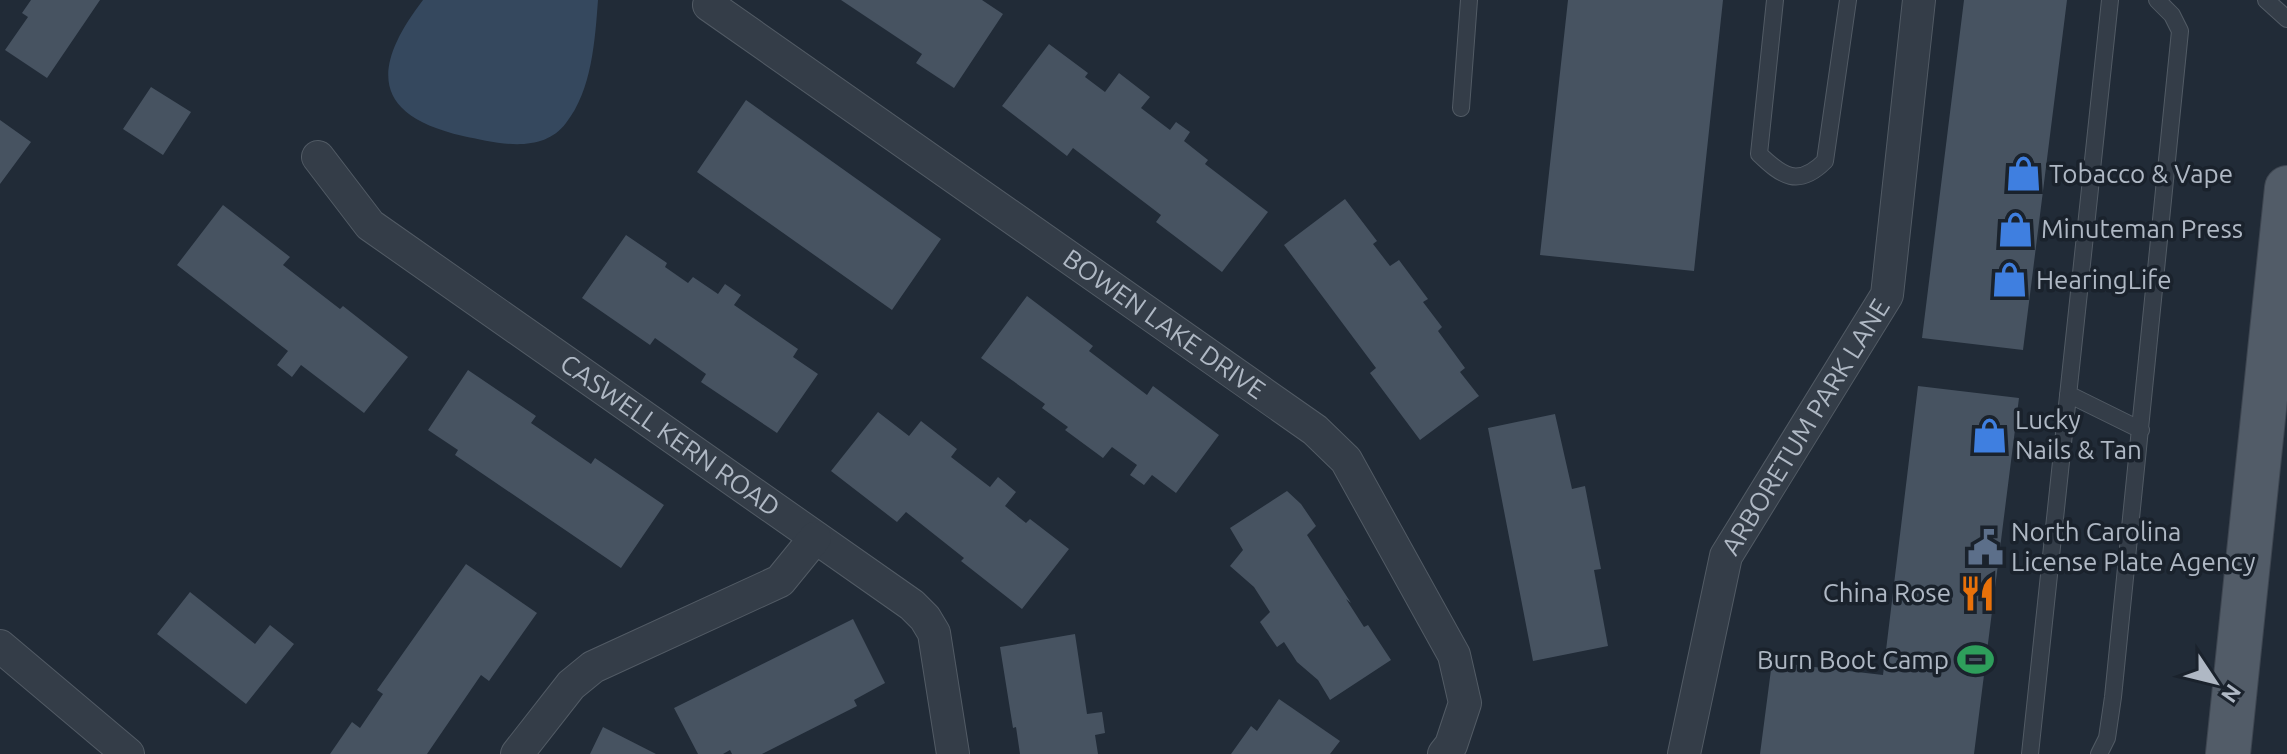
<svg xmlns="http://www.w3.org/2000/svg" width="2287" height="754" viewBox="0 0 2287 754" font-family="Ubuntu,sans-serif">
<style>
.water{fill:#35485e}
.building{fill:#475361}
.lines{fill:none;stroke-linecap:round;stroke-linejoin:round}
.lane-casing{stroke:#525b65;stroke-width:18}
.street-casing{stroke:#525b65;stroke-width:34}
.primary-casing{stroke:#3e4651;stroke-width:46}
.lane{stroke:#343d48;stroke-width:16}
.street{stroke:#343d48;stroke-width:32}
.primary{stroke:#525c68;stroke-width:44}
.labels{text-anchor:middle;stroke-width:7;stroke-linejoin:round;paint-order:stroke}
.poi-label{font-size:26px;fill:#afb8c4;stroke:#1a222c;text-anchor:start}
.street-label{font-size:26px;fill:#afb8c4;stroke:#1a222c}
</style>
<rect width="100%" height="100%" fill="#212b37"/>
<path class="water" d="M423,0H598C595,40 592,90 566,123C542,155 496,143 463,136C372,115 371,68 423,0Z"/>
<path class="building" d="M31,0H100L47,78L5,50L28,17L22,13Z
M841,0H982L1003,14L954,88L916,63L922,54Z
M1568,0H1723L1694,271L1540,255Z
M1964,0H2067L2023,350L1922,338Z
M1049,44L1088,73L1085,77L1105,92L1119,73L1150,97L1141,108L1170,130L1176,122L1190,132L1184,141L1208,160L1205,164L1268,212L1222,272L1156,222L1161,215L1073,148L1067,156L1002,106Z
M151,87L191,112L163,155L123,129Z
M746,100L941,239L892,310L697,172Z
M0,120L31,142L0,184Z
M1345,199L1377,241L1373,244L1390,266L1399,260L1428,299L1423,302L1442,327L1438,331L1465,368L1460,372L1479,396L1420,440L1370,373L1376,368L1284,245Z
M223,205L290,257L283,265L340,309L343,306L408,357L364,413L301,365L292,377L277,365L288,351L177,265Z
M626,235L667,263L665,267L688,283L693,277L718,294L725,284L741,295L734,305L798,349L793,357L818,374L777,433L701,382L706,374L655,338L650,345L582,298Z
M1027,296L1093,346L1089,351L1147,395L1153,386L1219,435L1176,493L1152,475L1144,485L1130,475L1137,465L1112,447L1103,458L1065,430L1068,427L1042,408L1045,404L981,358Z
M468,370L536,416L531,423L591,464L595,458L664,505L621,568L455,455L458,450L428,430Z
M1918,386L2019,398L1974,754H1760L1772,662L1883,675Z
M878,412L909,436L921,421L957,449L951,457L990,487L998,477L1016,492L1005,506L1026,523L1030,519L1069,549L1022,609L961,561L964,558L906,512L897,522L831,471Z
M1555,414L1572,489L1585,486L1601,569L1594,570L1608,646L1533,661L1488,428Z
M1287,491L1301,504L1316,526L1307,535L1351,603L1346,599L1364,627L1368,625L1391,660L1330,700L1318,680L1297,662L1284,642L1277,647L1260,622L1270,612L1254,587L1230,566L1243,550L1230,528Z
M466,564L537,613L489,681L481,675L427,754H330L352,722L360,728L383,694L377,690Z
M190,592L255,644L270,625L294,644L246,704L157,634Z
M853,619L885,683L854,700L857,706L762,754H732L730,750L723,754H698L674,708Z
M1075,634L1087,714L1102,712L1105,733L1095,735L1098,754H1020L1016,727L1013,728L1000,647Z
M1279,699L1340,741L1330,754H1231L1251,726L1257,731Z
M603,727L656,754H590Z"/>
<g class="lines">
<defs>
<path id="lane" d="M1775,0L1759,154C1782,176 1798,188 1825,161L1848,0
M2266,0L2287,19
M1461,108L1469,0
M2068,394L2141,430
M2030,754L2110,0
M2099,754L2107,738L2113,697L2180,31L2172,15L2157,0"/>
<g id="street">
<path id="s1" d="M709,5L1315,430L1346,460L1454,655L1465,703L1451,745L1444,754"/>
<path id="s2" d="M318,157L370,225L912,605L925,618L934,633L953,754"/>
<path d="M0,646L128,754"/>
<path d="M517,754L571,685L593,667L780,581L815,538"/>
<path id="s3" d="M1684,754L1726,556L1887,295L1919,0"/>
</g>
<path id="primary" d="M2228,754L2287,188"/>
</defs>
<use href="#lane" class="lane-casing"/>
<use href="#street" class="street-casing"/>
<use href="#primary" class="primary-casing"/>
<use href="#lane" class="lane"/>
<use href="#street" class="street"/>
<use href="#primary" class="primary"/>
</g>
<defs>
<symbol id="shop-bare" viewBox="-9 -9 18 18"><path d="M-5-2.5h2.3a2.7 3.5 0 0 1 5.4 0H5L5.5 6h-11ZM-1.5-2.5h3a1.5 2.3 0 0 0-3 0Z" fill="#3f7fe0" stroke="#1a222c" stroke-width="2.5" paint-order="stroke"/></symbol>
<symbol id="civic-bare" viewBox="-9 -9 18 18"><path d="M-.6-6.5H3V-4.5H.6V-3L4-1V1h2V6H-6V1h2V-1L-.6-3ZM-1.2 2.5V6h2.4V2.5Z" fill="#5c6f8a" stroke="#1a222c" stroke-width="2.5" paint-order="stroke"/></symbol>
<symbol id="restaurant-bare" viewBox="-9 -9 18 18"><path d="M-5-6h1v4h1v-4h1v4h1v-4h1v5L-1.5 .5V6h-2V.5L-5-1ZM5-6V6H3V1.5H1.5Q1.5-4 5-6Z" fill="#e8710a" stroke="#1a222c" stroke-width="2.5" paint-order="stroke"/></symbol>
<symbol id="stadium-bare" viewBox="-9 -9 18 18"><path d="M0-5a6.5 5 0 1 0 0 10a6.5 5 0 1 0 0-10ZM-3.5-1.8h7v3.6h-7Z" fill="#2e9e5b" stroke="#1a222c" stroke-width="2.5" paint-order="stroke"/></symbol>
</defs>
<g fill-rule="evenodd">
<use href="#shop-bare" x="1998" y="148" width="51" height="51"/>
<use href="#shop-bare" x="1990" y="204" width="51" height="51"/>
<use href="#shop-bare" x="1984" y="254" width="51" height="51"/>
<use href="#shop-bare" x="1964" y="410" width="51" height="51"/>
<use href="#civic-bare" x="1960" y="522" width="51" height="51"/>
<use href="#restaurant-bare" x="1952" y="568" width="51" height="51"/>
<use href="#stadium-bare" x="1950" y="634" width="51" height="51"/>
</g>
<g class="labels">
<g class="poi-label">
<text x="2049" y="183">Tobacco &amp; Vape</text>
<text x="2041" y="238">Minuteman Press</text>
<text x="2036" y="289">HearingLife</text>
<text x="2015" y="429">Lucky<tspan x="2015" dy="30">Nails &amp; Tan</tspan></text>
<text x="2011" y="541">North Carolina<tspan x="2011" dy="30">License Plate Agency</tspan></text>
<text x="1951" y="602" text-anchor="end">China Rose</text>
<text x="1949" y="669" text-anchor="end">Burn Boot Camp</text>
</g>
<g class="street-label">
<text dy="9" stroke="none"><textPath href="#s1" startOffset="556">BOWEN LAKE DRIVE</textPath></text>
<text dy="9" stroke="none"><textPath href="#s3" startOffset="354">ARBORETUM PARK LANE</textPath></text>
<text dy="9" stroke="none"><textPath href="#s2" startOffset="452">CASWELL KERN ROAD</textPath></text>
</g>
</g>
<g transform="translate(2215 682) rotate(125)" stroke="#1a222c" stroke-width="6" paint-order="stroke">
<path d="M0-6L14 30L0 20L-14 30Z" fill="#afb8c4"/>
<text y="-12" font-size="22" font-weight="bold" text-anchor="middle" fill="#afb8c4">N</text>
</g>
</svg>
